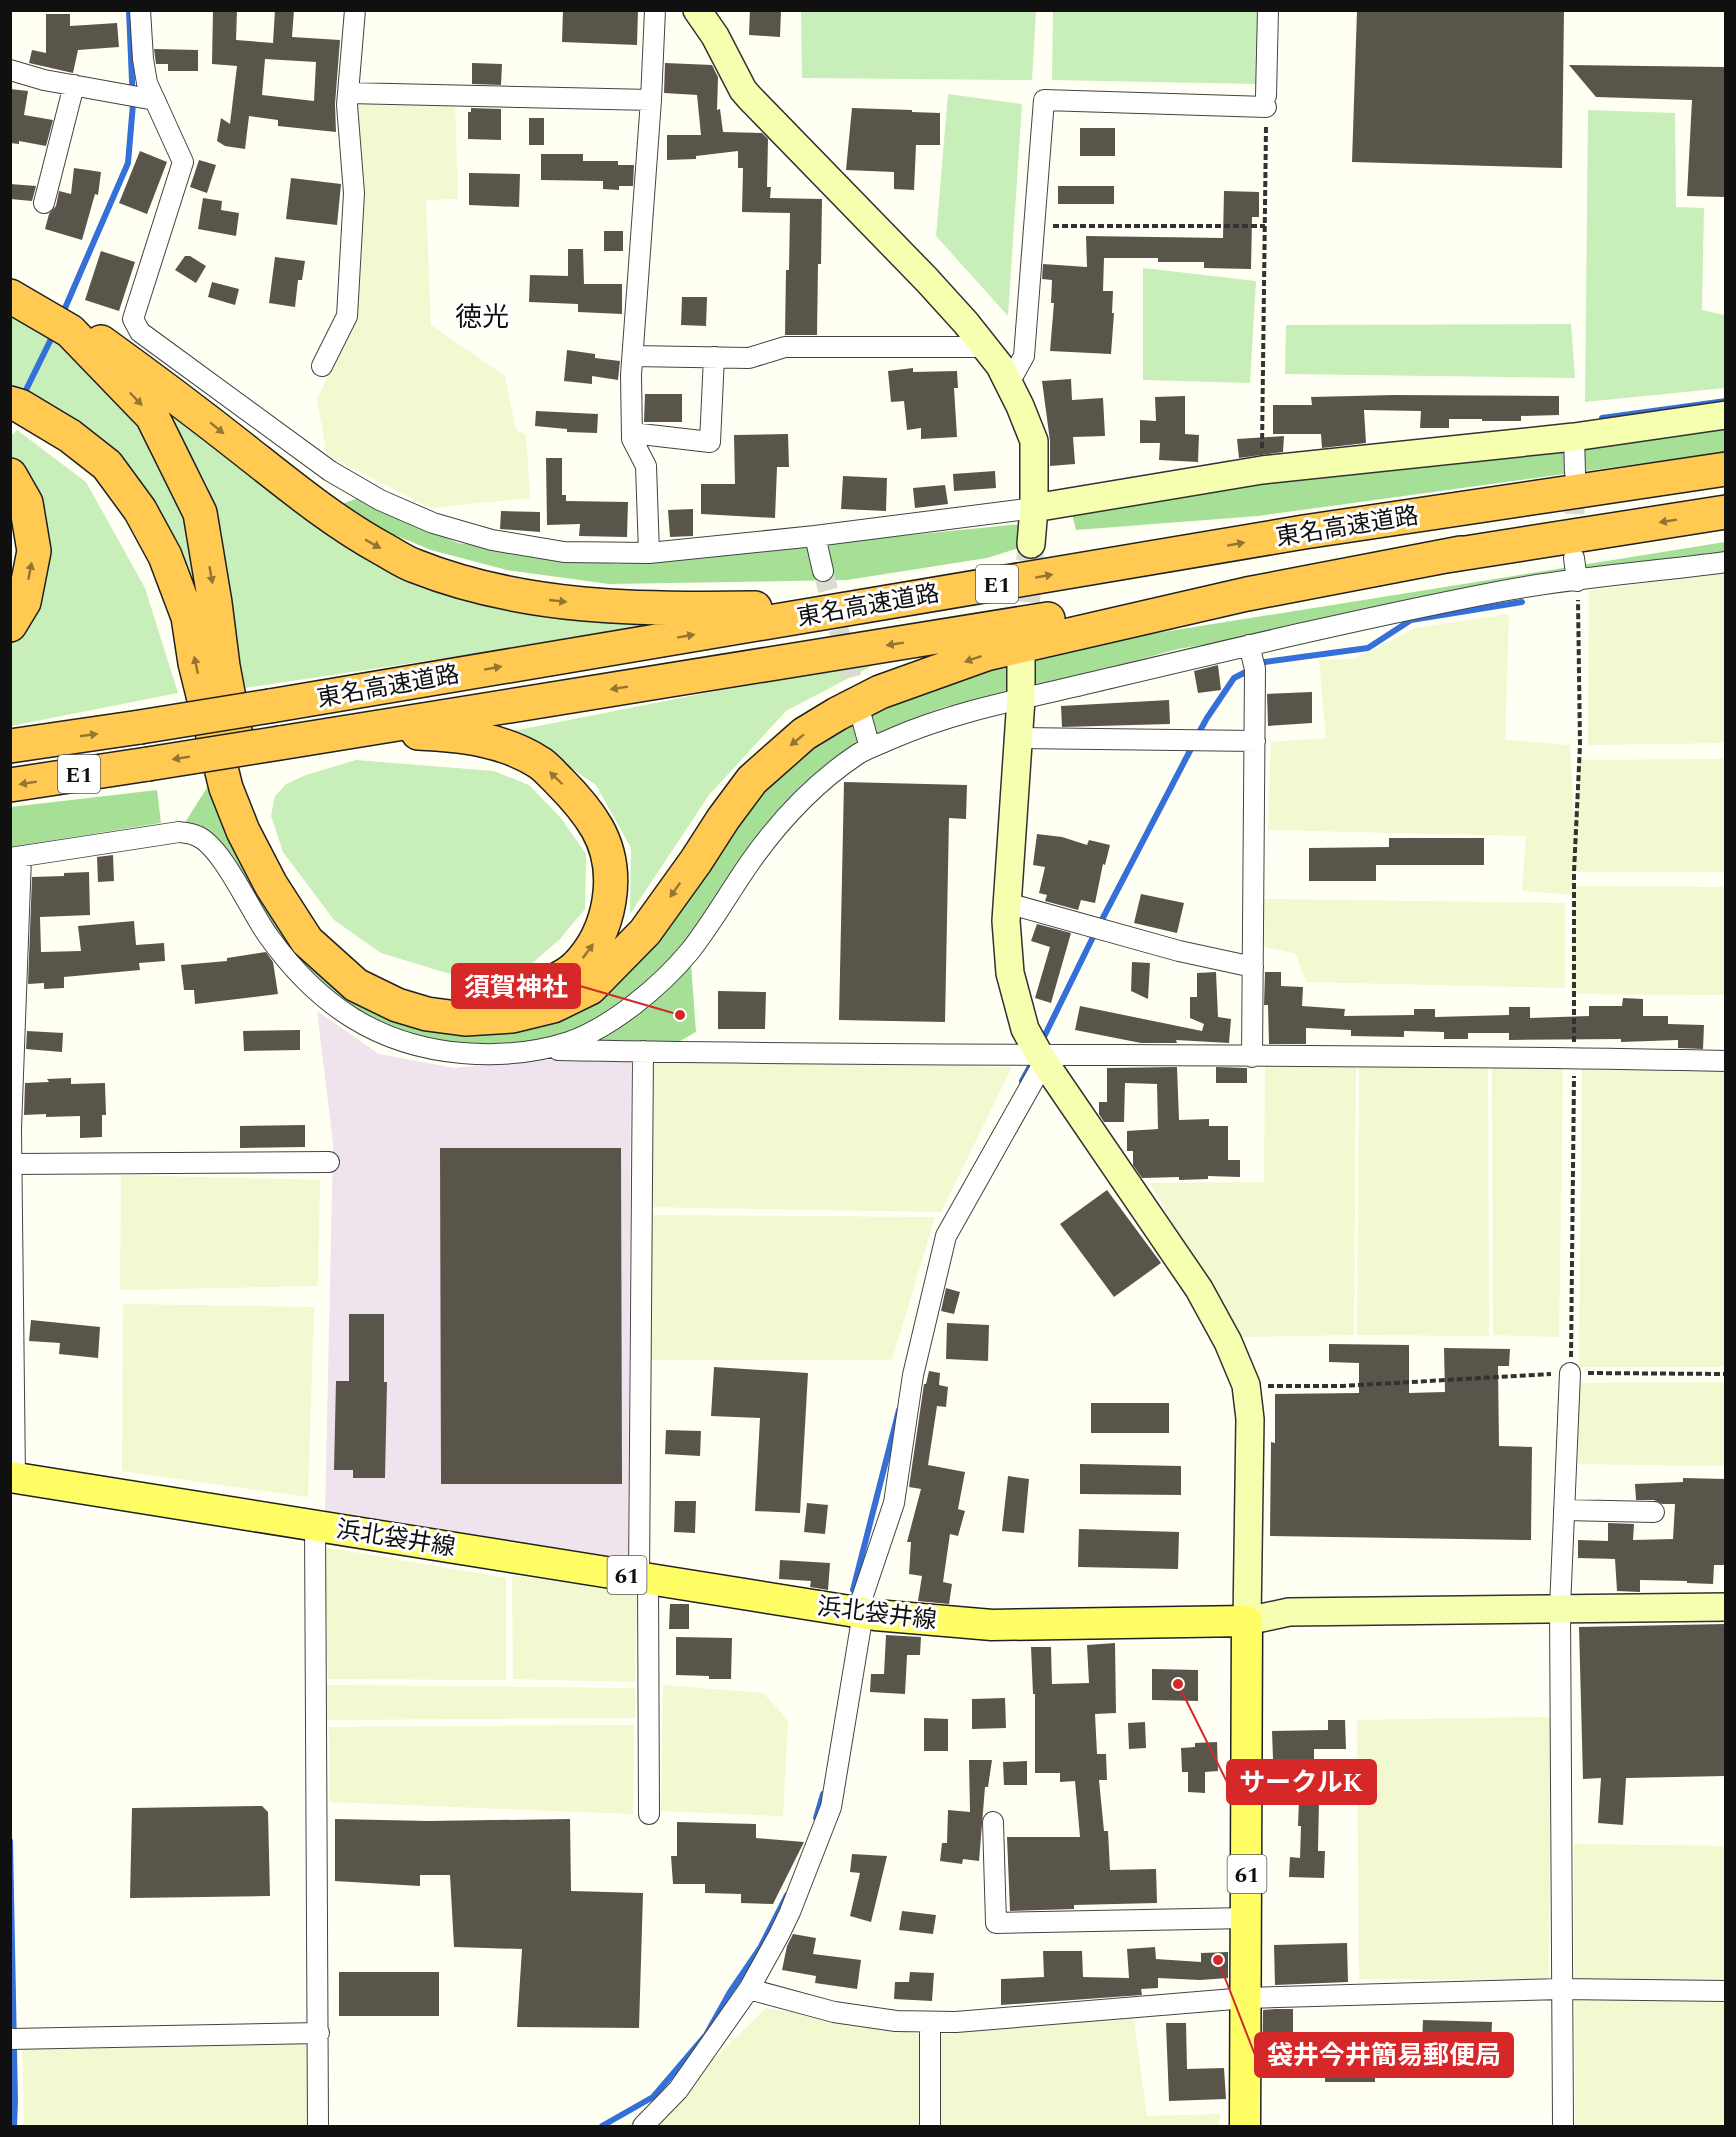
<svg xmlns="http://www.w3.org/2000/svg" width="1736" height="2137" viewBox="0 0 1736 2137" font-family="Spectral,'Noto Sans JP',serif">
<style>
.industrial{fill:#efe4ee}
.farmland{fill:#f2f8d0}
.green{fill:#c8eeb9}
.forest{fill:#a6e097}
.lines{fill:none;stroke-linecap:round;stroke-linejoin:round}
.stream{stroke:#3470d8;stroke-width:6}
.building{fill:#5a554b;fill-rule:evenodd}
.street-tunnel{stroke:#dbdbd2;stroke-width:20;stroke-dasharray:20 10;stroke-linecap:butt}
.secondary-tunnel{stroke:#dbdbd2;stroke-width:27;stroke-dasharray:27 14;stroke-linecap:butt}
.street-casing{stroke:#434343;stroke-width:22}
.secondary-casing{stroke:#323232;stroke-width:30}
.primary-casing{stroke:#212121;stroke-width:33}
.highway-casing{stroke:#212121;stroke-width:36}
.path{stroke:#323232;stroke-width:4;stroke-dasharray:6 3;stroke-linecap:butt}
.street{stroke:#fff;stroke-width:20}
.secondary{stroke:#f5ffaf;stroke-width:27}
.primary{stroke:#fffe64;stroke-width:30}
.highway{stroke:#ffc952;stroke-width:33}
.highway-bridge-casing{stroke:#212121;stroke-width:36;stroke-linecap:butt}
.highway-bridge{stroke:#ffc952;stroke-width:33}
.oneway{fill:#937634}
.labels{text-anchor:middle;stroke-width:6;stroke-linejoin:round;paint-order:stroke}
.shield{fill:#fff;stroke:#585858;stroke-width:1.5}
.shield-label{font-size:22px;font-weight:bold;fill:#101010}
.street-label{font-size:24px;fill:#101010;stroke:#fff}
.quarter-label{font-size:27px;fill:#101010;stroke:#fff}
.leader{fill:none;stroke:#d62828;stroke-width:2}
.callout-dot{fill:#d62828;stroke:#fff;stroke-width:2}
.callout{fill:#d62828;stroke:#d62828;stroke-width:2}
.callout-label{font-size:26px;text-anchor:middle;font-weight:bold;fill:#fff}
</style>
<rect width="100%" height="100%" fill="#fffff4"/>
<path class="industrial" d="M317,1011L379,1054L454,1068L534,1060H631L628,1559L325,1513L333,1144Z"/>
<path class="farmland" d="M354,101H455L458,199L426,200L431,325L505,376L516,430L526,434L530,498L430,508L327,455L317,400L354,321Z
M1725,573V743L1588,745L1589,590Z
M1509,614L1505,740L1570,745L1575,829L1578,760L1725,759V872H1575L1574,886L1725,887V995L1571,994L1574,895L1522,891L1526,836L1268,830L1271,742L1326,738L1319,660L1353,659L1416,628Z
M1261,899L1565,903V988L1306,982L1296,954L1261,946Z
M643,1062L1012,1067L941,1212L641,1207Z
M1492,1064L1563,1065L1559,1337L1493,1335Z
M1265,1065L1356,1066L1354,1335L1236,1337L1150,1183L1264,1182Z
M1359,1065H1488L1489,1336L1357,1335Z
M1582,1068L1725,1070V1367H1579Z
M121,1175L320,1180L318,1286L120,1290Z
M641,1215L935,1217L892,1360H640Z
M123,1304L314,1307L308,1497L122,1471Z
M1725,1382V1466L1574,1464L1575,1383Z
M324,1547L506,1578V1680L328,1679Z
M512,1575L637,1593L635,1682L513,1679Z
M326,1685L635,1688V1718L327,1720Z
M663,1685L763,1693L788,1720L783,1816L661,1811Z
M1550,1717L1549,1980L1359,1979L1357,1720Z
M634,1725L633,1814L330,1802L329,1727Z
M1574,1844L1725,1846V2126H1575Z
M1132,2007L1147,2116L1220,2114L1219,2126H623L665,2106L766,2008L930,2036Z
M314,2033V2126H24L22,2038Z"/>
<path class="green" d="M801,11H1036L1032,80L802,78Z
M1053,11H1257V84L1052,80Z
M948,94L1022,104L1008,316L936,236Z
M1588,110L1675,113L1676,207L1704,208L1702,310L1725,315V388L1585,402Z
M1143,268L1256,281L1250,383L1143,380Z
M10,314L78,352L160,456L192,530L215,698L168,526L76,423L11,396Z
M1571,324L1575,378L1285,374L1286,325Z
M163,404L295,507L398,576L476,598L542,611L652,627L245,688L208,487Z
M17,430L86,482L145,588L178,693L11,726L10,633L34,551L11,493V436Z
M889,657L786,711L709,795L630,914L631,848L596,785L555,757L498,734Z
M356,760L494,771L529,785L561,818L586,854L585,909L560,939L530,965L489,974H450L381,953L334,920L283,852L271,816L275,796L286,784L306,775Z"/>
<path class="forest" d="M1725,422V452L1258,516L1076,530L1071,510L1239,484Z
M358,498L458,543L618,564L1020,524L1031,544L987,558L847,580L609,584L507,570L431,550L378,528L342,504Z
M1725,542V564L1608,577L1178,649L1028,690L1026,654Z
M1017,647L1021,699L947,706L857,741L774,831L690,951L696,1032L661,1052L499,1055L386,1035L315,990L196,835L179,832L208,786L256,879L380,1009L578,1000L763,769L839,716Z
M157,790L161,823L11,847V807Z"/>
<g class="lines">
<path class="stream" d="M62,315L128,163L133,104L129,10
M23,396L54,333
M1602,418L1726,401
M1197,736L1207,718L1234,678L1265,662L1368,648L1411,620L1522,602
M1041,1043L1095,933L1193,745
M1022,1081L1033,1061
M853,1590L899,1410
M816,1818L823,1794
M10,1841L15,2101L14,2126
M602,2126L653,2097L706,2035L730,1992L760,1948L787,1895"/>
</g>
<path class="building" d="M213,10H237L236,40L273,43L275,10H294L292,37L340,40L335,104L336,132L278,126V120L249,116L245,149L225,146L217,141L221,118L230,124L237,66L212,64ZM265,59L316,62L314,101L262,95Z
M563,10H638L637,45L562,42Z
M750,10H781L780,37L749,35Z
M1357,10H1564L1562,168L1352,162Z
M46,14H70V26L117,23L119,47L78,50L73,73L29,63L32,50L46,53Z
M154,49L198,50V71H168V64H156Z
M472,63L502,64L501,85L472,84Z
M665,63L712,65L718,77L717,110L720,109L723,132L762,133L768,139L767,187H771L770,198L822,199L821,264H818L817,335H785L786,270H789L790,213L742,212L743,168H738V151L696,156V159L667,160V135H701L697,95L664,93Z
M1569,65L1725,67V197L1687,196L1692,100L1596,97Z
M10,89L28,91L24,115L53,120L46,146L19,141V144L10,143Z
M471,108L501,109V140L468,139V112H471Z
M852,108L912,110V112L940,113V145H916L914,190L894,189V172L846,170Z
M529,118H544V145H529Z
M1080,128H1115V156H1080Z
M140,151L167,162L147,214L119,203Z
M541,154H583V161H618V165H634L633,186H619V190L603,189V181L541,180Z
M199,160L216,165L207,193L190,187Z
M74,168L101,172L98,195L95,194L82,240L45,229L49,214L56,206L59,191L71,194Z
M469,173L520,174L519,207L469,205Z
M291,178L341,184L337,225L286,219Z
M10,184L36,186L32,201L10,199Z
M1058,186H1114V204H1058Z
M1224,191L1259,192V217H1252L1251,269L1204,268V262H1158V258H1104L1103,291H1113L1112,313H1114L1111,354L1050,351L1054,303H1051L1052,280L1042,279L1043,264L1087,267L1086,236L1223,238Z
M203,198L222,201L221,210L239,213L236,236L198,229Z
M604,231H623V251H604Z
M568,249H583L584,284H622V314L578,312V304L529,302L530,275L568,276Z
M101,251L135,262L119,311L85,300Z
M185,256H190L206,266L196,283L175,270Z
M275,257L305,261L302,280H298L295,307L269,303Z
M212,282L239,289L235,305L208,297Z
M682,297H707L706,326L681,325Z
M567,350L595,354V358L620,361L618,380L592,376V384L564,381Z
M913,368V372L957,371L958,388H954L957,437L921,439V428L907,430L904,401L891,402L888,371Z
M1071,379L1072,400L1103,398L1105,436L1073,437L1075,464L1050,466V441L1042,381Z
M645,394H682V422H644Z
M1394,395L1559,396V415L1521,416V421H1482V419H1449V428H1420L1421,411L1364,410L1366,443L1322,448L1321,434H1273V405H1312L1311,397Z
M1185,396V434L1199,435L1198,462L1159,460L1160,443H1140V420L1156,421L1155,397Z
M536,411L598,414L597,433L567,432V429L535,426Z
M788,434L789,467H777L775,518L701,514V484H735L734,435Z
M1284,436L1283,452L1239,458L1237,439Z
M546,458H562V495H566V501L628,502L627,537L579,536L580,524L547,525Z
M995,471L996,488L954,491L953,474Z
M843,476L887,478L886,511L841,509Z
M945,485L948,504L915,508L913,488Z
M693,509V536L670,537L668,510Z
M501,511L540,512V532L500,529Z
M1218,665L1221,690L1198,693L1194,671Z
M1312,692V723L1268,726L1267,694Z
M1169,700L1170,724L1062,727L1061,706Z
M844,782L967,785L966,819L949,818L945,1022L839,1020Z
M1037,834L1062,837L1087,845L1089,840L1110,845L1105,865L1103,864L1095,903L1081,900L1078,910L1045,901L1047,895L1039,893L1045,867L1033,865Z
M1389,838H1484V865H1376V881H1309V848L1389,847Z
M113,855L114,881L98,882L97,857Z
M89,872L90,915L40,917L41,952L81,951L78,926L134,921L136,945L164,943L165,961L139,963L140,970L64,977V988L44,989V983L28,984L32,877L64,876V873Z
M1141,894L1184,903L1177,933L1134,923Z
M1037,924L1071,933L1051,1003L1035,998L1050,947L1031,941Z
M266,952L273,962L278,994L195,1004L194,990H184L181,965L227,961V958Z
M1132,962L1150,963L1148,999L1131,991Z
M1216,972L1218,1017L1231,1019L1229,1043L1176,1040L1177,1043H1141L1075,1030L1080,1006L1202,1031L1204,1024L1190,1018V997H1197V973Z
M1265,972H1281V986L1303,987L1302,1006L1345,1009L1344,1016L1414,1015V1009H1435V1017L1509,1015V1007H1530V1018L1589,1016V1006H1622L1623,998L1643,999V1016H1668V1024L1704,1025L1703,1049L1678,1048V1040L1621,1042V1039L1509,1040V1033H1468V1039H1444V1032L1404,1031V1037L1351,1036V1030L1306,1028V1044H1269L1268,1005H1264Z
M718,991L766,992L765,1029H718Z
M300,1030V1050L244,1051L243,1031Z
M27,1031L63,1033L62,1052L26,1049Z
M1177,1067L1179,1120L1209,1119V1126H1228V1160H1240V1177L1208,1176V1179L1179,1180V1177L1142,1178L1133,1165V1151H1127V1131L1158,1129L1157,1084L1125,1083L1124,1122H1104L1099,1114V1102H1107V1068Z
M1216,1067L1247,1068V1083H1216Z
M71,1078V1084L105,1083L106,1115H102V1137L80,1138V1116L46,1117V1114L24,1115L25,1083L49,1082L47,1079Z
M305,1125V1147L240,1148V1126Z
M440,1148H621L622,1484H441Z
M1107,1190L1161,1263L1114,1297L1060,1224Z
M946,1288L960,1292L954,1314L941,1311Z
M349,1314H384V1382H387L385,1478H353V1470H334L336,1381H349Z
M31,1320L100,1327L98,1358L59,1354L60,1343L29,1341Z
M947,1323L989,1325L988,1361L946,1359Z
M1329,1344L1409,1345V1393L1445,1392L1444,1348L1510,1349L1509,1366H1498L1499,1446L1532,1447L1531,1540L1270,1536L1271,1442L1275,1443V1394L1359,1393V1363L1329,1362Z
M714,1367L808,1373L800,1513L755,1511L760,1418L711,1416Z
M929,1371L940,1373L939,1385L948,1387L946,1407L937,1406L928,1465L965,1472L958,1509L965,1511L958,1536L950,1534L943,1582L952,1584L949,1604L918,1601L922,1576L909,1574L911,1542H907L921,1489L909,1487L924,1384H926Z
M1091,1403H1169V1433H1091Z
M666,1430L701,1431L700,1456L665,1454Z
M1080,1464L1181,1466V1495L1080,1494Z
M1008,1476L1029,1479L1024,1533L1002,1531Z
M1683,1478L1725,1479V1565H1714L1713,1584L1687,1583V1581L1640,1580V1592L1617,1591L1615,1559L1578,1558V1540L1608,1541V1523L1634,1524L1633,1540L1673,1539L1675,1504H1662L1654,1500H1636L1635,1484L1683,1482Z
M675,1501H696L695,1533L674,1532Z
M807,1503L828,1505L825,1534L804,1532Z
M1079,1529L1179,1532L1178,1569L1078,1567Z
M780,1560L830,1563L828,1590L810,1587L811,1581L779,1579Z
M670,1604H689V1629H669Z
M1725,1624V1776L1626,1778L1623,1825L1598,1823L1601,1778L1583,1779L1579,1627Z
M886,1635L921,1637L920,1655H907L905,1694L870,1692L871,1674H884Z
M676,1637L732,1638L731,1679H709V1676L676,1675Z
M1115,1643L1116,1713L1095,1714L1097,1754H1106L1107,1780H1099L1104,1831H1108L1110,1870L1156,1869L1157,1903L1074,1905V1909L1010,1911L1007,1837H1080L1075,1781L1060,1782V1773H1035V1694H1033L1031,1647H1051L1052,1684L1089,1683L1087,1645Z
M1152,1669L1198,1670V1701L1152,1700Z
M1005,1698L1006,1728L972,1729V1699Z
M924,1718L948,1719V1751H924Z
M1328,1720H1345L1346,1749H1314V1759H1273L1272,1731L1328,1730Z
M1145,1722L1146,1748L1129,1749L1128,1723Z
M1217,1742L1218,1771L1205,1772V1793L1188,1792V1772H1182L1181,1748L1195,1747V1743Z
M969,1760H992L988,1787H985L979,1861L963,1859L962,1864L940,1861L942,1843H947L948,1810L970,1812Z
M1027,1761V1785H1004L1003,1762Z
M1299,1799L1319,1800L1318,1851H1325L1324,1878L1289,1877L1290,1857L1300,1858L1301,1826H1298Z
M262,1806L268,1812L270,1896L130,1898L132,1808Z
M335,1819L429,1821L570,1819L571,1891L643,1893L639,2028L517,2027L522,1949L454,1947L450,1875H420V1886L335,1881Z
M677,1822L756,1824V1838L804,1842L773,1904L741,1903V1894L705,1893V1884H673L671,1856H677Z
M852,1854L887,1856L871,1922L850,1916L860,1873L850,1872Z
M902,1911L936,1915L933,1934L899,1930Z
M793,1934L816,1938L813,1954L861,1960L857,1989L815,1983L816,1976L782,1970L787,1946Z
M1347,1943L1348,1982L1275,1985L1274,1945Z
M1155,1947L1156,1959L1201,1962V1953L1228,1952V1978L1200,1980L1158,1978V1988L1141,1989L1142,1995L1001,2005V1979L1044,1977L1043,1951H1082L1083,1977L1129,1978L1127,1949Z
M339,1972H439V2016H339Z
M910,1972L934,1973L932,2001L894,1999L895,1982H909Z
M1275,2009H1293V2037H1281L1282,2076H1262L1263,2010Z
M1423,2020L1492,2022L1491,2046L1422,2045Z
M1166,2023H1186L1187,2069L1224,2068L1226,2099L1169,2101Z
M1337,2052L1375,2053V2082H1325V2064H1337Z"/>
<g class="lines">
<path class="street-tunnel" d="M1574,544L1575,483
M823,571L861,713"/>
<path class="secondary-tunnel" d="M1023,643L1031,544"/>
<defs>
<path id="street" d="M140,10L143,59L147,83L183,162L133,319L140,332L330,471L380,500L433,523L492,540L564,552L649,553L815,536L1034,508
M10,70L44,80L155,100
M348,93L651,100
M1266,96L1268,10
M44,203L74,85
M633,356L749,358L785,347H985
M322,366L347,316L354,193L347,105L355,10
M1009,383L1024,356L1044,100L1266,107
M632,433L710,442L714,357
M1574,437L1575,473
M815,536L823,571
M649,553L646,466L632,439L631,375L651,100L655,10
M1574,558L1577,581
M1249,645L1255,669L1252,1057
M862,719L870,748
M1019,738L1255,741
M10,858L179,832C185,833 191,833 197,836C223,847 251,913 269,937C318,1005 378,1046 462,1053C497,1056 535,1053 569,1042C612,1027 661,986 690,951C712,923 730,891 751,861C780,820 816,782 858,754C868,748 880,744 891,739C957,710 1028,698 1098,681C1233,649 1367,617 1502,591C1575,577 1652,572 1726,562
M1007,903L1179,951L1253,967
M558,1050C947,1058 1337,1052 1726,1061
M11,1164L329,1162
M15,1478L11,1129L21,857
M1564,1510L1654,1512
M315,1524L318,2126
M639,1577L643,1051
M648,1579L649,1814
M857,1613L894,1503L913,1375L946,1236L1044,1062
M993,1822L996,1923L1247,1918
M749,1989L834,2012L896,2021L956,2022L1246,1998L1561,1989L1726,1991
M10,2039L319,2033
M643,2126L678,2090L749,1989L779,1935L790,1912L831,1807L863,1613
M930,2126V2022
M1563,2126L1560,1608L1570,1373"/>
<path id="secondary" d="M697,10L715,36L743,90L749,97L927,280L966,323L1000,366L1020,406L1034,441V508L1031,544
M1034,508L1262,470L1574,437L1726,415
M1021,659V699L1006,921L1010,973L1025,1029L1040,1056L1199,1289L1228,1342L1246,1385L1250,1419L1247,1621L1289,1612L1726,1607"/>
<path id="primary" d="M10,1477L875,1615L992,1625L1247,1621L1245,2126"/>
<path id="highway" d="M10,296L70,331L152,416L200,513L215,603L223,666L237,741
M101,342C151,378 199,414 247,452C290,486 334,522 383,549C394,555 404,562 415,566C523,609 641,610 755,608
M10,403L20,406L70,436L107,465L140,510L165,556L188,617L195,663L226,788L243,831L271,885L307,941L356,985L397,1005L427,1014L465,1019L512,1016L553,1006L590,988L645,932L696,861L723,819L752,780L804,734L837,714L880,692L986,654L1247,594L1461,553
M10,475L26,503L34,551L24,602L10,625
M1440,557L1726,512
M270,706L1304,532L1726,469
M418,733C461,735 503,739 540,763C547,768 554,776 560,782C574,796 587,811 597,828C622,872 611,932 576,967C561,981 538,988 519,993
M280,743L1048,619
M10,746L140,727
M10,785L148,764"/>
</defs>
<use href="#street" class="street-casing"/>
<use href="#secondary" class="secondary-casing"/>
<use href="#primary" class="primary-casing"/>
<use href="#highway" class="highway-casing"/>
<path class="path" d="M1053,226H1265
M1262,448L1266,126
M1574,1042V872L1580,745L1578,600
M1571,1357L1574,1076
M1588,1373L1726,1374
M1268,1386H1342L1551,1374"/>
<use href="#street" class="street"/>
<use href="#secondary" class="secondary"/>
<use href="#primary" class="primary"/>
<use href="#highway" class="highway"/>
<defs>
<path id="highway-bridge" d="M140,727L270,706
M148,764L280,743"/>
</defs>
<use href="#highway-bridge" class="highway-bridge-casing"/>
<use href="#highway-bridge" class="highway-bridge"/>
</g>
<defs><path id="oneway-solid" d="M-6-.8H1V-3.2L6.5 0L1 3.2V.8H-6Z" transform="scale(1.5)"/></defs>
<g class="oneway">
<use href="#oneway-solid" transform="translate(136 399) rotate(46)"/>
<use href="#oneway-solid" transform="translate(217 428) rotate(39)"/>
<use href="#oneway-solid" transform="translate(1668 521) rotate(171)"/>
<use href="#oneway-solid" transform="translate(373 544) rotate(29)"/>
<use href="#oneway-solid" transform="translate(1236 544) rotate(-10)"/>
<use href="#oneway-solid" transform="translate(30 571) rotate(-79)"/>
<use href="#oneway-solid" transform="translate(211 575) rotate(80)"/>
<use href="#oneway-solid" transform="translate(1044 576) rotate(-10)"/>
<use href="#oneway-solid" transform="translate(558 601) rotate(6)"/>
<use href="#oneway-solid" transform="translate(686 636) rotate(-10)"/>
<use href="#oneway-solid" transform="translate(895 644) rotate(171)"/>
<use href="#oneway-solid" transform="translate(973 659) rotate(161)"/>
<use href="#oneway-solid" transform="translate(196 665) rotate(-102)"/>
<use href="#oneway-solid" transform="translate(493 668) rotate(-10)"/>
<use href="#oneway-solid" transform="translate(619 688) rotate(171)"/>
<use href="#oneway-solid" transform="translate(89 735) rotate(-8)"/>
<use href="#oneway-solid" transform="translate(797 740) rotate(141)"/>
<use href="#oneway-solid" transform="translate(181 758) rotate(171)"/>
<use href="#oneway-solid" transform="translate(556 778) rotate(-136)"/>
<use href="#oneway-solid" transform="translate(28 783) rotate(171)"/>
<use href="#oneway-solid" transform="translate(675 890) rotate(125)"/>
<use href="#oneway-solid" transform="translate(588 951) rotate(-54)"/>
</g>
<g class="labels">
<g class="shield">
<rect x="976" y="565" width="42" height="38" rx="4.5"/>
<rect x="58" y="755" width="42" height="38" rx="4.5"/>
<rect x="607.5" y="1556" width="39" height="38" rx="4.5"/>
<rect x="1227.5" y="1855" width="39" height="38" rx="4.5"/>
</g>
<g class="shield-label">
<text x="997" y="592">E1</text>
<text x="79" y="782">E1</text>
<text x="627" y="1583">61</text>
<text x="1247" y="1882">61</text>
</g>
<g class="street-label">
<text transform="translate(1347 526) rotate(-9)" y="8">東名高速道路</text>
<text transform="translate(868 605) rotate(-10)" y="8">東名高速道路</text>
<text transform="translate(388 686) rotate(-10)" y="8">東名高速道路</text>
<text transform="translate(396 1538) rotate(9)" y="8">浜北袋井線</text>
<text transform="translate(877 1613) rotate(7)" y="8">浜北袋井線</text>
</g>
<g class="quarter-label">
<text x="482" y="326">徳光</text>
</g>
</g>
<path class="leader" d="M680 1015L580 986M1178 1684L1227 1782M1218 1960L1255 2055"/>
<g class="callout-dot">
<circle cx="680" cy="1015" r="6"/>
<circle cx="1178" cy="1684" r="6"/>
<circle cx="1218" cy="1960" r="6"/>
</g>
<g class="callout">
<rect x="452" y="964" width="128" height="44" rx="6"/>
<rect x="1227" y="1760" width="149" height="44" rx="6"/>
<rect x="1255" y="2033" width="258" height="44" rx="6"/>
</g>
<g class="callout-label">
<text x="516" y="996">須賀神社</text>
<text x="1301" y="1791">サークルK</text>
<text x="1384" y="2064">袋井今井簡易郵便局</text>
</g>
<rect width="1736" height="2137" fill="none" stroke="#101010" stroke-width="24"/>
</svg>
